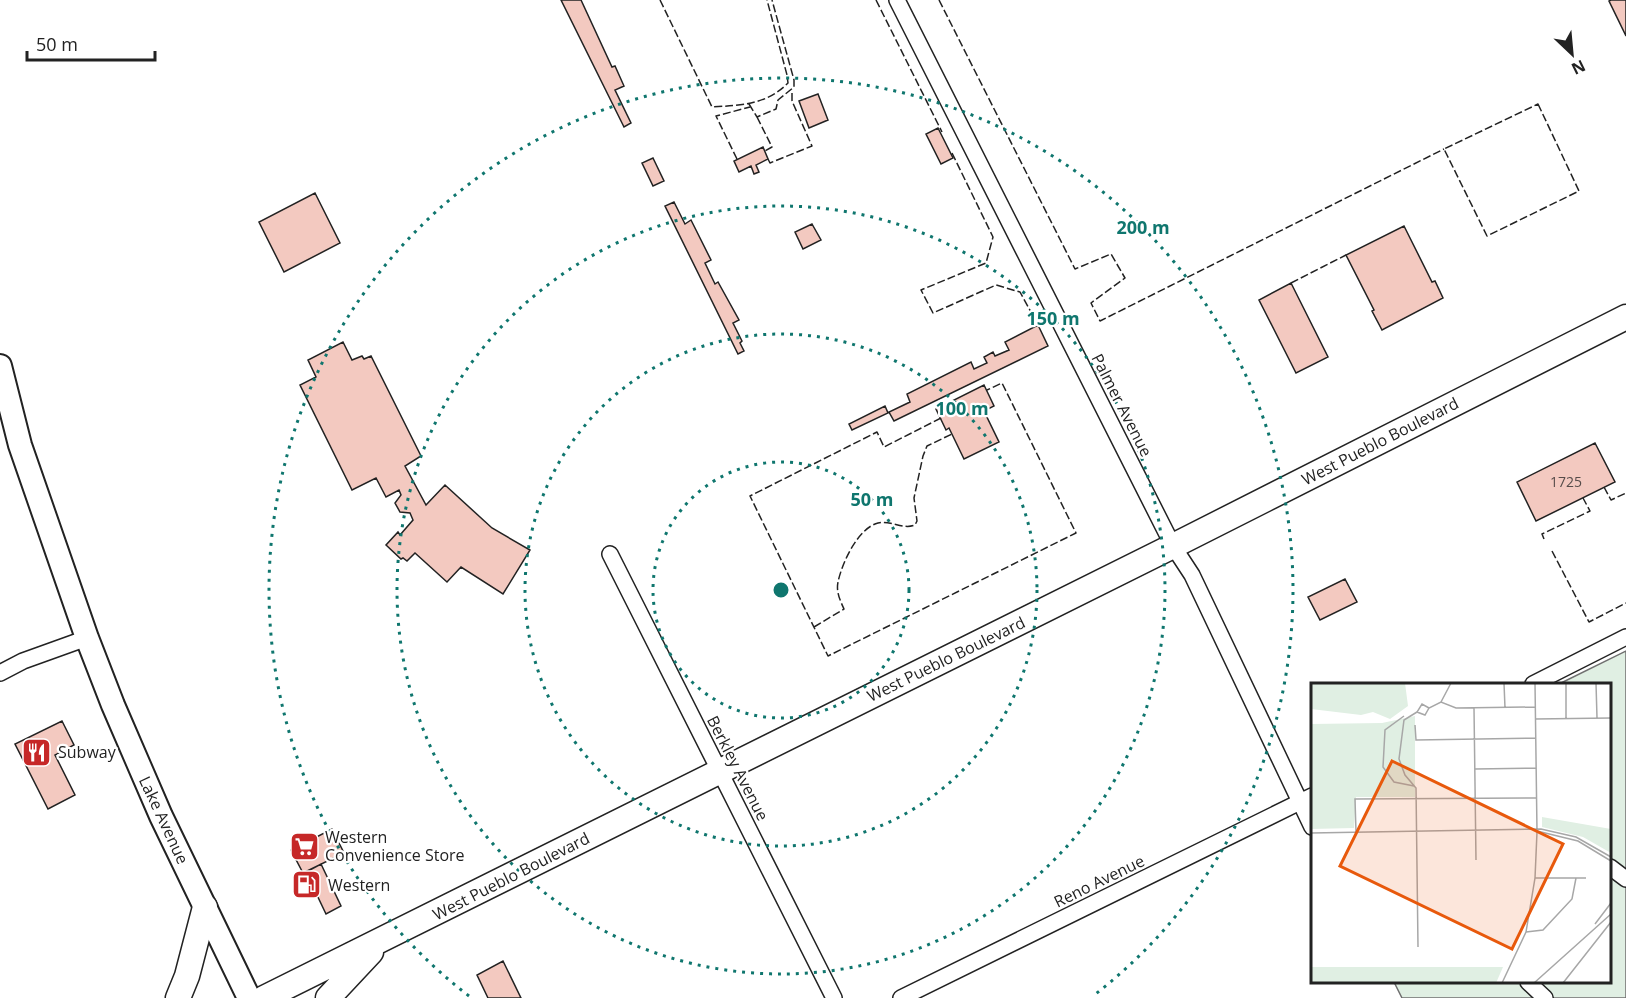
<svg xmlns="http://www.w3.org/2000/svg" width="1626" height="998" viewBox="0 0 1626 998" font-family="'Open Sans',sans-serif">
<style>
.green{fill:#e0efe3;stroke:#6f6f6f;stroke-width:1.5}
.building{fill:#f3c9c0;stroke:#222;stroke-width:1.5}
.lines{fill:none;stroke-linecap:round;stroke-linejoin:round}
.street-casing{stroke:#222;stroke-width:18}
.secondary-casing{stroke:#222;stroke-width:26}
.primary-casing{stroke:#222;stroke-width:27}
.street{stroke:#fff;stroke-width:15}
.secondary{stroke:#fff;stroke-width:22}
.primary{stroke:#fff;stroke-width:24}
.fence{stroke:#222;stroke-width:1.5;stroke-dasharray:8 3;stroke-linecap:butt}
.ring{fill:none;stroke:#0f766e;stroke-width:3;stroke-dasharray:3 6}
.labels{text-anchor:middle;stroke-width:4.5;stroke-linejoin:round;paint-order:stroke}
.number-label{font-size:14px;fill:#564c4a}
.street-label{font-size:16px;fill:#222;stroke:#fff}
.poi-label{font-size:16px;fill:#222;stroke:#fff;text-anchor:start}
.inset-road{fill:none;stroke:#a7a7a7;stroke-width:1.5}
.view{fill:#e8590c;fill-opacity:0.15;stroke:#e8590c;stroke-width:3}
.inset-edge{fill:none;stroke:#222;stroke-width:3}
.centre{fill:#0f766e;stroke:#fff;stroke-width:3}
.ring-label{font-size:18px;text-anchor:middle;font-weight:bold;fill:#0f766e;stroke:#fff;stroke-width:4.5;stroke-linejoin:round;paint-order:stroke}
</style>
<rect width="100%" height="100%" fill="#fff"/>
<path class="green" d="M1626,651V998H1402L1394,982H1610V684H1559Z"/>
<path class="building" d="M561,0H581L612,67L615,66L624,86L615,90L631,123L624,127Z
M1611,0H1626V36L1609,1Z
M818,94L828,120L809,128L799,101Z
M938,128L953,158L941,164L926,134Z
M763,147L768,159L756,165L759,172L754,174L751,166L739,172L734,161Z
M653,158L664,181L653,186L642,163Z
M315,193L340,243L284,272L259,222Z
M674,202L685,224L691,220L711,260L705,263L715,284L718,282L739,320L733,323L742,341L740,343L744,351L738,354L665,206Z
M812,224L821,240L803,249L795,232Z
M1404,226L1432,282L1435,281L1443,298L1382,330L1372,311L1374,310L1346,255Z
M1291,283L1328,357L1296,373L1259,300Z
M1038,325L1048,346L894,421L889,412L910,402L907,394L971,362L974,369L987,363L984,357L993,352L995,356L1009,350L1005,342Z
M343,342L352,360L362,356L364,359L371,356L421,456L405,466L426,505L445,485L492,528L530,550L503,594L461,567L447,582L415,553L407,561L403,558L401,559L386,545L398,532L400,535L413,520L410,513L400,512L395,503L401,495L399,490L386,497L376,478L352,490L300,385L316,377L308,360Z
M984,385L994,406L984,411L999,442L964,459L949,428L946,430L936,409Z
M885,406L888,413L852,430L849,424Z
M1595,443L1615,482L1536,521L1517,482Z
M1345,579L1357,602L1320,620L1308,597Z
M62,721L74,745L55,755L75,795L48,809L15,744Z
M332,829L344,853L303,873L291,850Z
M321,864L341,906L326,914L306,872Z
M503,961L521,998H488L477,975Z"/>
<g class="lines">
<defs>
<path id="street" d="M897,0L1173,546L1192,575L1312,827
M610,554L834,998
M0,673L23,661L87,638
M1533,684L1626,637
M1610,867L1626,879
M1528,982L1545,998
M901,998L1312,796"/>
<path id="secondary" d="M0,366L20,445L87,638L113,705L161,816L249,998"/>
<path id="primary" d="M178,998L187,976L205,907
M264,998L1173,546L1626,317
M328,998L371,952"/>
</defs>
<use href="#street" class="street-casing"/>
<use href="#secondary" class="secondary-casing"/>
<use href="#primary" class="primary-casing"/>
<use href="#street" class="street"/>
<use href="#secondary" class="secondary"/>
<use href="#primary" class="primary"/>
<path class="fence" d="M660,0L712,107C742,105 766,105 788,83L787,75L767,0
M876,0L942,132
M939,0L1075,269L1111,254L1125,278L1091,303L1100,321L1444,149
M749,104L757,117L776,109L778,100L794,87V80L772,0
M1538,104L1579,191L1487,236L1444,149Z
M757,117L772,147L765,151
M952,153L993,237L986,263L921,290L933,313L996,285L1020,292L1038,325
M737,159L716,116L750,107
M768,159L770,163L812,146L792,101V93L789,91
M1291,283L1346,255
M941,418L884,447L877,432L750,496L828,656L1076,533L1002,383L987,390
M1604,487L1611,500L1626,493
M1544,539L1542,534L1590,511L1583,498
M1552,551L1589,622L1626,603
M814,627L844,609C840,600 836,592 838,582C842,563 858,528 878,523C891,520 903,530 915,525L917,521L914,498L923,456L927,446L952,434"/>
</g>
<g class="ring">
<circle cx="781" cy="590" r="128"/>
<circle cx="781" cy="590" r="256"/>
<circle cx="781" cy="590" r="384"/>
<path d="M469 996A512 512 0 1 1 1093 996"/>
</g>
<defs>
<symbol id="restaurant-square" viewBox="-11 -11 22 22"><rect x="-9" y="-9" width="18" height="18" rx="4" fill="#c62828" stroke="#fff"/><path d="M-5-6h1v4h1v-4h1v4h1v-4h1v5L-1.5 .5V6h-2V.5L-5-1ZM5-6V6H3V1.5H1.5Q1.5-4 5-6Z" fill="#fff"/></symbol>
<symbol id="supermarket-square" viewBox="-11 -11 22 22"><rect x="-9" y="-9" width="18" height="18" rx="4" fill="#c62828" stroke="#fff"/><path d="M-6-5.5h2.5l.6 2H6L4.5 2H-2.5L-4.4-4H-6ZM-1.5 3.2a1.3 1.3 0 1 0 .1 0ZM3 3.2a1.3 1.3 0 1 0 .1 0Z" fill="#fff"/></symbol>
<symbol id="fuel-square" viewBox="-11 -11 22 22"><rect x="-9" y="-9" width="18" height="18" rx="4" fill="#c62828" stroke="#fff"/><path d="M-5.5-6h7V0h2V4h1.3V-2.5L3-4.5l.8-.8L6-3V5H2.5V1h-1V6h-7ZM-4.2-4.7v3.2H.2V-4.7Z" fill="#fff"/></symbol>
</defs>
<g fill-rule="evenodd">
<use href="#restaurant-square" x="20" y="736" width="33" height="33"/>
<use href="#supermarket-square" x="288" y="830" width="33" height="33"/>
<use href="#fuel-square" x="290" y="868" width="33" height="33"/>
</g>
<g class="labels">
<g class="number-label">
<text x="1566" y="487">1725</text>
</g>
<g class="street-label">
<text transform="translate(1122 405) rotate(63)" y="6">Palmer Avenue</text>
<text transform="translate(1380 441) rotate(-27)" y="6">West Pueblo Boulevard</text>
<text transform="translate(946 659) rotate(-26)" y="6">West Pueblo Boulevard</text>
<text transform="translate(738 768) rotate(63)" y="6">Berkley Avenue</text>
<text transform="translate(164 820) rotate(65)" y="6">Lake Avenue</text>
<text transform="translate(511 876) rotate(-27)" y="6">West Pueblo Boulevard</text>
<text transform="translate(1099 881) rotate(-26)" y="6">Reno Avenue</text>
</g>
<g class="poi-label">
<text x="58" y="758">Subway</text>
<text x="325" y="843">Western<tspan x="325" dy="18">Convenience Store</tspan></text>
<text x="328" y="891">Western</text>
</g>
</g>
<g transform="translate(1311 683)">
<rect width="300" height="300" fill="#fff"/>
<path d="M0,0H94L97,23L79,36L62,29L50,32L0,26ZM104,33V114H45L43,145L0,146V41L71,40ZM231,134L300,146V170L272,154L231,144ZM0,284H192L185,300H0Z" fill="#e0efe3"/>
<path class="inset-road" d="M193,0L194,25M224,0L226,148M255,0V35M285,0L286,35M130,19L140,0M118,25L111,21L106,29L114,32L118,25L130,19L145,25L224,24M163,25L165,177M106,29L93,37L88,76L94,92L105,105L107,264M93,33L74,47L72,84L83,99L103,103M224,36L300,35M104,42L105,57L225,55M164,86L225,85M226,148L267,158L300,178M45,149L44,116L225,115M0,150L230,146L265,154L300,174M224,195H275M284,241L300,220M215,249L232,247L261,216L265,195M191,300L215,249L224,195L226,149M223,300L300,231M252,300L300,239"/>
<path class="view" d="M81,78L252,161L201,266L29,183Z"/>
<rect width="300" height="300" class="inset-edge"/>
</g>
<circle cx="781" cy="590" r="9" class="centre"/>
<g class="ring-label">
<text x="1143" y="234">200 m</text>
<text x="1053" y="325">150 m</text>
<text x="962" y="415">100 m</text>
<text x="872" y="506">50 m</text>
</g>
<g transform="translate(1572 54) rotate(154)" stroke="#ffffff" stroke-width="4.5" paint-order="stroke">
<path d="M0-4.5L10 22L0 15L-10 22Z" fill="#222222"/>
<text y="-9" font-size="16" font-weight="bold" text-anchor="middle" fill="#222222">N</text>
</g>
<path d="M27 51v9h128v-9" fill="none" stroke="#222222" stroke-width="3"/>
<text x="36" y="51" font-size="18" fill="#222222" stroke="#ffffff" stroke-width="4.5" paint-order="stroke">50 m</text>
</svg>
